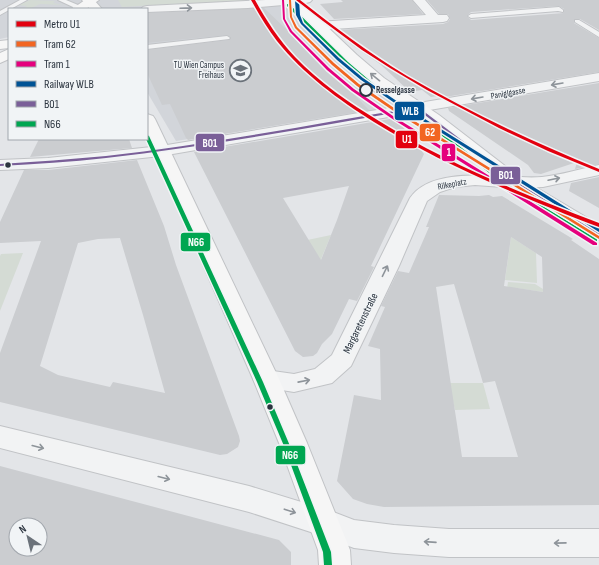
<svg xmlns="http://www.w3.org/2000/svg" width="599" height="565" viewBox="0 0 599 565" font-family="'Sofia Sans Condensed',sans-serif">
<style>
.built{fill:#d2d5da}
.green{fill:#d4dbd4}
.building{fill:#cbcdd0;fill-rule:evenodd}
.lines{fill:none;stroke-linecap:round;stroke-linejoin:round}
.service-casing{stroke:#c1c3c6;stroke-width:2}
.minor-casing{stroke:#c1c3c6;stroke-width:2}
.tertiary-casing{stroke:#c1c3c6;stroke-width:2}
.secondary-casing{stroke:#c1c3c6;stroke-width:2}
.primary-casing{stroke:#c0c2c5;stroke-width:2}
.service{fill:#f2f3f4;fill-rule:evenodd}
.minor{fill:#f2f3f4;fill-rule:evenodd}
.tertiary{fill:#f2f3f4;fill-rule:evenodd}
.secondary{fill:#f6f6f6;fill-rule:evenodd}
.primary{fill:#f6f6f6;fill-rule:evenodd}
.bus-1-casing{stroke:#f1f4f6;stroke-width:3}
.bus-2-casing{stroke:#f1f4f6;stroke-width:3}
.bus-1{fill:#7a5f98;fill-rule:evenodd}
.bus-2{fill:#00a651;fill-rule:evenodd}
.rail-1-casing{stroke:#f1f4f6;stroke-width:3}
.rail-1{fill:#005395;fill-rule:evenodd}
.tram-1-casing{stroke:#f1f4f6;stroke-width:3}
.tram-2-casing{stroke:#f1f4f6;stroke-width:3}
.tram-1{fill:#f26522;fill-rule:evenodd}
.tram-2{fill:#e5007d;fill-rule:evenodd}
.metro-1-casing{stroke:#f1f4f6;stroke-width:3}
.metro-1{fill:#e3000f;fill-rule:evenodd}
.oneway{stroke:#8e949a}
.oneway2{stroke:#90959a}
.stop-dot{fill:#f1f4f6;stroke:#2b343f;stroke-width:2}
.bus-dot{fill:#2b343f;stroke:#f1f4f6;stroke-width:1.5}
.labels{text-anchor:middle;stroke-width:3;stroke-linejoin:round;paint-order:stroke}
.far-poi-label{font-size:9px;fill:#2b343f;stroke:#f1f4f6;text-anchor:end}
.far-stop-label{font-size:9px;font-weight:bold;fill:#2b343f;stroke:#f1f4f6;text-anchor:start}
.far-street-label{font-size:9px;fill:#2b343f;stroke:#f1f4f6}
.street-label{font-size:11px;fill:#2b343f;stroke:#f1f4f6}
.line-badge{stroke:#f1f4f6;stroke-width:1.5}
.badge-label{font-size:11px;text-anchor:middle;font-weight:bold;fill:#fff}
</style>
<rect width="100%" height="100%" fill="#e3e5e8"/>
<path class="built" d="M0,0H284L305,23L405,105L176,141L147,92V9H9V37L0,39Z"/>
<path class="green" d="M30,0L55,1L53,3L63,5L40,4L29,9L24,8L27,6L18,5Z
M118,0H260L262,3L157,5L122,7Z
M331,235L319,264L279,246Z
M511,237L536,253L537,283L505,280Z
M23,253L0,311V256L1,254Z
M508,282L535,284L543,289V292L516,288L506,296Z
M449,383H483L490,409L455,410Z"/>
<path class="building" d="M341,0H412L423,14L334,19L320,4L343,2Z
M427,0H599V30L580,19L574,20V23L599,38V72L445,97V95L431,97L422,90L410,92L380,64L352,45L337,30L443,24L448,22L450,19L448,14H439ZM559,6L564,9V13L471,20L467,16L471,12Z
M264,8L285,28L290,29L369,110L188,140L186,138L170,104L162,105L147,73V50L229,40L231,38L227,35L147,43V13Z
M599,83V164L575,169L577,162L541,174L534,173L528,165L449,111L448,108Z
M396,118L424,154L371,266L374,267L357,301L349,299L332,334L322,344L317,353L313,356L303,357L295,351L194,152ZM349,186L337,220L321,260L283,198Z
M39,139H129L132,148L30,157Z
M137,160L164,226L176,265L239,436L240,441L238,447L227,454L220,455L0,402V353L41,241L0,243V222L24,170H48ZM120,238L143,315L165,393L113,382L110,387L58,375L40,366L78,243L98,239Z
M599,177V208L569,191L571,183Z
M439,195L479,196L489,195L493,197L502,196L573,239L571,240L599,259V505L384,507L367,504L353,499L337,481L354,395L381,400L380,349L368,346L385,307L381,306L398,271L409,273L429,227H426ZM511,237L542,257L543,292L504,286ZM454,284L483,383L495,381L518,457H462L436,287Z
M0,466L279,540L291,552V565H0ZM16,525H40V549H16Z"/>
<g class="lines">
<defs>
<path id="service" d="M20,0H27L0,15V11Z
M58,0H66L78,5V9H72L73,7Z
M559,7L563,10V12L558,11L471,18L468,16L471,14Z
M575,20H579L599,32V37L575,22Z
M227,36L230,38L229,39L147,49V45Z"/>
<path id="minor" d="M266,0H312L310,2L306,3L248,8L147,12V9H141L143,7L147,6Z
M413,0H425L438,15H447L449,18L447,21L443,22L317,30L313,29L311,26L313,23L317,22L426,15Z
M599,73V81L161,156L48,168L0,170V160L48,158L161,146Z
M599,165V175L543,187L516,188L475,185L455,187L440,192L427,201L399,266L351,366L332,383L294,392L257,386L253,379L257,372L266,370L294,374L315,369L332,355L410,198C434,163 506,180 542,177C561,175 580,169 599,165Z
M323,508L354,520L394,525L449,529H599V557H449L394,553L354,548L312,532L307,522L312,512Z"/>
<path id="tertiary" d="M0,426L249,486L334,512L339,522L334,532L323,536L249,512L0,448Z"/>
<path id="secondary" d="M82,0H94L102,9H90Z
M287,0H299L357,55L384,78L439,115L522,179L599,225V240L592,238L510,187L427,121L374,84L347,61Z
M9,40V48L0,49V41Z
M147,114L153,116L155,119L279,379L307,443L350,550L351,565H319L318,550L279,443L253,379L147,137Z"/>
<path id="primary" d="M85,0H99L86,9H72Z
M9,49V59L0,63V53Z"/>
</defs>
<use href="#service" class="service-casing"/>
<use href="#minor" class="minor-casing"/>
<use href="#tertiary" class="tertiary-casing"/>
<use href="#secondary" class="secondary-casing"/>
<use href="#primary" class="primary-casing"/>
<use href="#service" class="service"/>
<use href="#minor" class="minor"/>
<use href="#tertiary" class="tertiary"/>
<use href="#secondary" class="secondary"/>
<use href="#primary" class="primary"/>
<defs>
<path id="bus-1" d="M418,107L517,182L599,232V235L515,184L417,109C314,127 210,146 106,158C71,162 35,164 0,166V164C35,162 71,159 106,156C211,144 314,124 418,107Z"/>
<path id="bus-2" d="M287,4H289L348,62L376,86L430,123L513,188L597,239V241H593L511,190L428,125L374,88L346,64L287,6Z
M147,135L149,136L263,382L290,446L331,552L332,565H324L323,552L284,446L257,382L146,139Z"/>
</defs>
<use href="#bus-1" class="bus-1-casing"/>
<use href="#bus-2" class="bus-2-casing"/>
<use href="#bus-1" class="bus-1"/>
<use href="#bus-2" class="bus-2"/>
<defs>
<path id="rail-1" d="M295,0H299L300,15L303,23L339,58L363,78L401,104L599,228V232L399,106L361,80L337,60L301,24L296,15Z"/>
</defs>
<use href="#rail-1" class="rail-1-casing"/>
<use href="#rail-1" class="rail-1"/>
<defs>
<path id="tram-1" d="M289,0H291L292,17L297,27L334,63L359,84L397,110L599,236V239L395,112L357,86L332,65L295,28L290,17Z"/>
<path id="tram-2" d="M282,0H284L285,19L292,31L329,68L354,89L393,116L597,243V245H593L391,118L352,91L327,70L290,32L283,19Z"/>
</defs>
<use href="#tram-1" class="tram-1-casing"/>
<use href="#tram-2" class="tram-2-casing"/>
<use href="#tram-1" class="tram-1"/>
<use href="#tram-2" class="tram-2"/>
<defs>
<path id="metro-1" d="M251,0H255C266,20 279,40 295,57C319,82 349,103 379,121C448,164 523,194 599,223V227C587,223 576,218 565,214C544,205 524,197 503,188C459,169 416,148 374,122C339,100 303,74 277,41C267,28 259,14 251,0Z
M296,0H300C334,27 369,53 407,76C469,112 533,142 599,169V172L548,151L499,128L427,90L390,68L362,50L323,21Z"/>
</defs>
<use href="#metro-1" class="metro-1-casing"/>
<use href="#metro-1" class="metro-1"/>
</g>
<defs><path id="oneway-shaft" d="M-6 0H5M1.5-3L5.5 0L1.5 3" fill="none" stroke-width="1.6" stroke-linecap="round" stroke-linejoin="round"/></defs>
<g class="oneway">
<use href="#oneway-shaft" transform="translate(186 8) rotate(-2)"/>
<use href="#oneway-shaft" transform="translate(557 84) rotate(170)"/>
<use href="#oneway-shaft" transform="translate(477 98) rotate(170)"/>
<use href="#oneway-shaft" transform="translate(554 179) rotate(-12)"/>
<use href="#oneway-shaft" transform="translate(385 271) rotate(-64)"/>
<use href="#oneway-shaft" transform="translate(304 381) rotate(-11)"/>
<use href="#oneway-shaft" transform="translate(38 447) rotate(14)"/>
<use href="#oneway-shaft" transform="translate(164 478) rotate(14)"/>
<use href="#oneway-shaft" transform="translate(290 511) rotate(18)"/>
<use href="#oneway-shaft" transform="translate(430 542) rotate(-176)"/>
<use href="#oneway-shaft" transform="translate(560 543) rotate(179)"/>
</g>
<use class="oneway2" href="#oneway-shaft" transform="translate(375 77) rotate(-141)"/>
<defs>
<symbol id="university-ring" viewBox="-11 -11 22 22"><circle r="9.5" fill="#f1f4f6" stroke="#6b727a" stroke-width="1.5"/><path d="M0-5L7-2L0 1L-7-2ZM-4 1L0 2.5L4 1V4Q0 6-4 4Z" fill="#6b727a"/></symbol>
</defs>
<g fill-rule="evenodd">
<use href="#university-ring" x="228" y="58" width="25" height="25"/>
</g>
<circle class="stop-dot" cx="366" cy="90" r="6"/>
<g class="bus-dot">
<circle cx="8" cy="165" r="3.5"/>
<circle cx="270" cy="407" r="3.5"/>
</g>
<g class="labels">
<g class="far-poi-label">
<text x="224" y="68">TU Wien Campus<tspan x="224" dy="10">Freihaus</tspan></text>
</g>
<g class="far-stop-label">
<text x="376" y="93">Resselgasse</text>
</g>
<g class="far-street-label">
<text transform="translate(508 93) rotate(-10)" y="3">Paniglgasse</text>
<text transform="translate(452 184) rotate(-11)" y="3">Rilkeplatz</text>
</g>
<g class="street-label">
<text transform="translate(360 323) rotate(-64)" y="4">Margaretenstraße</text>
</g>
</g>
<g class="line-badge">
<rect x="394" y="101" width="31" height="20" rx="4" fill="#005395"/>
<rect x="419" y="123" width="22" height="19" rx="4" fill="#f26522"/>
<rect x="395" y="130" width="23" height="19" rx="4" fill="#e3000f"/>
<rect x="195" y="133" width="30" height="19" rx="4" fill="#7a5f98"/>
<rect x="441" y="143" width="15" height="19" rx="4" fill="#e5007d"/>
<rect x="490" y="166" width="31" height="19" rx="4" fill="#7a5f98"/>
<rect x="180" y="232" width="31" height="20" rx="4" fill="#00a651"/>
<rect x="275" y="445" width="31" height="20" rx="4" fill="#00a651"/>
</g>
<g class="badge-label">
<text x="410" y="115">WLB</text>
<text x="430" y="136">62</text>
<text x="407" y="143">U1</text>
<text x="210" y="147">B01</text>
<text x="449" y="156">1</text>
<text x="506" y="179">B01</text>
<text x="196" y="246">N66</text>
<text x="290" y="459">N66</text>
</g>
<rect x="8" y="8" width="140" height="132" fill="#f1f4f6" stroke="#a2a7ad"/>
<rect x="16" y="21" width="20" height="6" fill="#e3000f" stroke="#a2a7ad"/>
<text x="44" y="28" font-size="12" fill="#2b343f">Metro U1</text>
<rect x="16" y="41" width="20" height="6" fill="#f26522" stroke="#a2a7ad"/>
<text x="44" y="48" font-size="12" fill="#2b343f">Tram 62</text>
<rect x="16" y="61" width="20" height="6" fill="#e5007d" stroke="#a2a7ad"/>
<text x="44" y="68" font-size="12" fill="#2b343f">Tram 1</text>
<rect x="16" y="81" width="20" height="6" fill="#005395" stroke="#a2a7ad"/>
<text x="44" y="88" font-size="12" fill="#2b343f">Railway WLB</text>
<rect x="16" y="101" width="20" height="6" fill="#7a5f98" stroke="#a2a7ad"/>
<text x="44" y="108" font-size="12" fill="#2b343f">B01</text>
<rect x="16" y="121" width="20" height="6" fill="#00a651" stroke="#a2a7ad"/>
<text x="44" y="128" font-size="12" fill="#2b343f">N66</text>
<g transform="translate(28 537) rotate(325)"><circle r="19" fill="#f1f4f6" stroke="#a2a7ad"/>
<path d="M0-3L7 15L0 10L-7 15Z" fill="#6b727a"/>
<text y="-6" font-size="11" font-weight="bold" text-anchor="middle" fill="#2b343f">N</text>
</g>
</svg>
